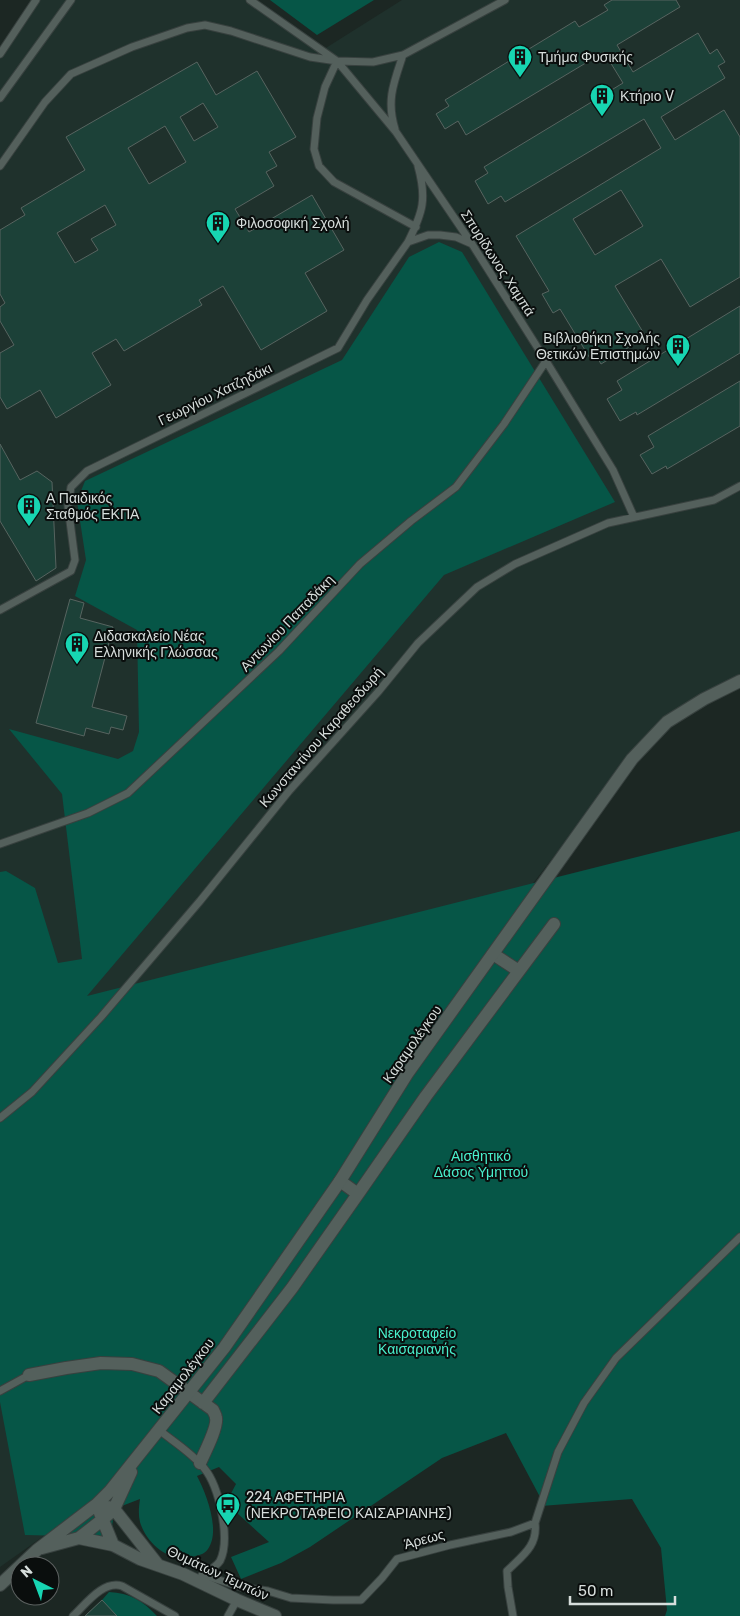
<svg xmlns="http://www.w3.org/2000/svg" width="740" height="1616" viewBox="0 0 740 1616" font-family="Rubik,sans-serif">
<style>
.built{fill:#1f312c}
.green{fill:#065647}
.building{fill:#1c4138;stroke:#576460;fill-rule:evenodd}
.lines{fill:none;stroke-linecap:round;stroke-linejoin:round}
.lane-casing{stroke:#38413f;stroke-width:9}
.street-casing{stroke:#38413f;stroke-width:14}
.secondary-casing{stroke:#38413f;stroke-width:14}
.lane{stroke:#54605c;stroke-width:7}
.street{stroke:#54605c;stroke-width:12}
.secondary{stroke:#54605c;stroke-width:12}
.labels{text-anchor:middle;stroke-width:4;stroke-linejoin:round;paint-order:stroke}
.poi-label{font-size:14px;fill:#d7dedc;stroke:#0a0e0d;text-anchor:start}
.street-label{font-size:14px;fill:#d7dedc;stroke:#0a0e0d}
.park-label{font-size:14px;fill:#49f0cd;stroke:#0a0e0d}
</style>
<rect width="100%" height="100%" fill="#1c2723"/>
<path class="built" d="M33,0H254L321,51L402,0H740V678L660,720L496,931L90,1503L0,1567V47Z"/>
<path class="green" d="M270,0H374L317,35Z
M439,242L462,252L615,502L444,575L87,996L740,831V1616H665L667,1610L661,1548L632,1499L541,1506L540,1497L506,1433L442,1458L310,1547L281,1563L241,1579L231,1557L269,1542L226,1503L236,1484L219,1467L197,1476C206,1493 221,1531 208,1549C204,1555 198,1555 192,1557C169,1563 146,1543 140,1522C138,1514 139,1506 140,1499L114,1509L111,1537L25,1535L0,1402V872L6,871L35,888L58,963L82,959L62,794L9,729L118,759L133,751L139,732L137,630L75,596L86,560L77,501L85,481L342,360L409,257Z
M109,1592C130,1593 143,1601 157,1616H85L102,1600Z"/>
<path class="building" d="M612,0H676L680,7L617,45L633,72L698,33L710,54L717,49L725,62L718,66L725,78L661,117L675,140L724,110L740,137V277L690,307L661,259L615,286L646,337L601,364L597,357L591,360L560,309L553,313L542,294L549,291L516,236L661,148L644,119L505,202L501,196L488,204L475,181L488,173L484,167L623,83L604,52L466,135L458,121L445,129L436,114L449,106L445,100L575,21L579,27L608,10L604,5ZM621,190L643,226L595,255L573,219Z
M197,62L216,95L257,71L296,137L269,152L277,166L266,172L274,186L235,209L249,232L312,195L344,250L305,273L327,311L261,350L223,286L199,300L202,305L124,351L116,339L92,353L111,385L56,418L40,390L7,409L0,397V353L14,345L0,321V307L5,303L0,294V230L25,215L21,208L85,170L66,137ZM203,103L218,127L194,141L180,117ZM165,126L186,162L149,184L128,148ZM105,205L116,225L91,239L98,250L75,263L57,233Z
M740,306V353L637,415L636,412L620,421L607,399L622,390L617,381Z
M740,381V426L667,469L666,466L652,474L640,455L654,447L648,436Z
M0,444L20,480L37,471L52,482L56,568L36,581L0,521Z
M70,599L84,603L80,618L113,627L92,707L127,716L123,730L111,727L109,734L86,728L84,736L36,723Z
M102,1600L117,1616H85Z"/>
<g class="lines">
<defs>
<path id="lane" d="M250,0L337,61L396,132L472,244L546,361L613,470L634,517
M0,54L36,0
M337,61L325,87L317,118L314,149L319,166L334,182L416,227
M0,98L71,0
M395,129C386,100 394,82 403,55
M0,166L45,102L71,74L132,47L187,28L205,25L231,31L310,57L337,61L373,62L403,55L505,0
M408,242C423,212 427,199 418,166
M0,610L71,571L75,560L68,506L71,487L87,471L338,348L367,300L408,242L428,235H440L456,237L472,244
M0,844L88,813L128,793L279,651L360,564L411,521L456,487L504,424L546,361
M0,1118L32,1092L101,1017L200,901L289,791L378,692L418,643L477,587L515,564L608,523L714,500L740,486
M0,1391L29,1375
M159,1430C174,1442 192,1453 204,1468C219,1486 231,1539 220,1561C217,1566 207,1572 202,1575
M535,1523L558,1452L584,1403L616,1358L740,1237
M203,1575L241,1587L268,1591L291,1598L333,1600H361L382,1578L397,1559L450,1545L511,1532L535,1523C538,1546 522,1556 507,1571L508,1587L513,1616
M73,1616C86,1604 103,1580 122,1586L175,1616
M228,1616L237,1600"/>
<path id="street" d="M493,954L519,971
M358,1194L426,1096L554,924
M29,1375L66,1368L101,1363L132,1364L159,1371L213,1410C214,1413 216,1415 216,1418C218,1427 204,1454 200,1463
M203,1403L292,1288L358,1194L340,1181"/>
<path id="secondary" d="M108,1507L114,1509L158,1565
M100,1513L113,1545
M79,1538L113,1545L140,1559L183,1574L237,1600L275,1616
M42,1548L79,1538L102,1520L114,1509L131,1472
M0,1585L37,1550L97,1504L110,1491L224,1348L340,1181L407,1074L632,759L667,722L704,699L740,681"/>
</defs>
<use href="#lane" class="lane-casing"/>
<use href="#street" class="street-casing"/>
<use href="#secondary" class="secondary-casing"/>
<use href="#lane" class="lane"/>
<use href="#street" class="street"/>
<use href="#secondary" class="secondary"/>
</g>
<defs>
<symbol id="building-pin" viewBox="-11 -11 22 30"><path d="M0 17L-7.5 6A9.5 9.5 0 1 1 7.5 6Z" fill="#17d5b2" stroke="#0a0e0d"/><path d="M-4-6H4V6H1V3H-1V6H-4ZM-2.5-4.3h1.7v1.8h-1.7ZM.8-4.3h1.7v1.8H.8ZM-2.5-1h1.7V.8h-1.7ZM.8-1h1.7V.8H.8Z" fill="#111"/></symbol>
<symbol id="bus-pin" viewBox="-11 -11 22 30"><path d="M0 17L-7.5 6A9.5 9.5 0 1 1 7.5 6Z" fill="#17d5b2" stroke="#0a0e0d"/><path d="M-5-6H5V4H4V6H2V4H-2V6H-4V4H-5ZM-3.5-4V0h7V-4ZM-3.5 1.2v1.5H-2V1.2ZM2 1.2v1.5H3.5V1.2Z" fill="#111"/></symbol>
</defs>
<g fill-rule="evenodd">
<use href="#building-pin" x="506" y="43" width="28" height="38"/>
<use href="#building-pin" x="588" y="82" width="28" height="38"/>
<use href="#building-pin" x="204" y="209" width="28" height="38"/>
<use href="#building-pin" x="664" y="332" width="28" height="38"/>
<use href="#building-pin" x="15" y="492" width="28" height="38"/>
<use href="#building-pin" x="63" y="630" width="28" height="38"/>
<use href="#bus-pin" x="214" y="1491" width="28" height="38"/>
</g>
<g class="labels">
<g class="poi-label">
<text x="538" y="62">Τμήμα Φυσικής</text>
<text x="620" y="101">Κτήριο V</text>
<text x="236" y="228">Φιλοσοφική Σχολή</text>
<text x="660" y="343" text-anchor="end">Βιβλιοθήκη Σχολής<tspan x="660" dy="16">Θετικών Επιστημών</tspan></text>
<text x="46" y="503">Α Παιδικός<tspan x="46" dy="16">Σταθμός ΕΚΠΑ</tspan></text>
<text x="94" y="641">Διδασκαλείο Νέας<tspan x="94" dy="16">Ελληνικής Γλώσσας</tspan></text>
<text x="246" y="1502">224 ΑΦΕΤΗΡΙΑ<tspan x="246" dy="16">(ΝΕΚΡΟΤΑΦΕΙΟ ΚΑΙΣΑΡΙΑΝΗΣ)</tspan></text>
</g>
<g class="street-label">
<text transform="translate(498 263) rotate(57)" y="5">Σπυρίδωνος Χαμπά</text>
<text transform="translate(215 394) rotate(-26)" y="5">Γεωργίου Χατζηδάκι</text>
<text transform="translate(287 623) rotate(-46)" y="5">Αντωνίου Παπαδάκη</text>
<text transform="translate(321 737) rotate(-49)" y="5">Κωνσταντίνου Καραθεοδωρή</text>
<text transform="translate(412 1044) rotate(-55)" y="5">Καραμολέγκου</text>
<text transform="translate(183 1376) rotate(-52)" y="5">Καραμολέγκου</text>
<text transform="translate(424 1539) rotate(-15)" y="5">Άρεως</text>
<text transform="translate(218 1573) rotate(25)" y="5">Θυμάτων Τεμπών</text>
</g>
<g class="park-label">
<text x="481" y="1161">Αισθητικό<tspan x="481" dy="16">Δάσος Υμηττού</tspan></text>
<text x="417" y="1338">Νεκροταφείο<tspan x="417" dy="16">Καισαριανής</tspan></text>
</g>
</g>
<g transform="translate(35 1581) rotate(318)"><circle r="24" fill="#0a0e0d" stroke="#5c6160"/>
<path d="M0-4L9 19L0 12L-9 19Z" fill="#17d5b2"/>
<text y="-8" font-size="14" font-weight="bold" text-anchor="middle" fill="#d7dedc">N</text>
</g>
<path d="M570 1596v8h105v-8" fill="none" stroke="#d7dedc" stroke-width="2.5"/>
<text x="578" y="1596" font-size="15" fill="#d7dedc" stroke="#0a0e0d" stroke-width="4" paint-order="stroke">50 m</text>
</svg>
